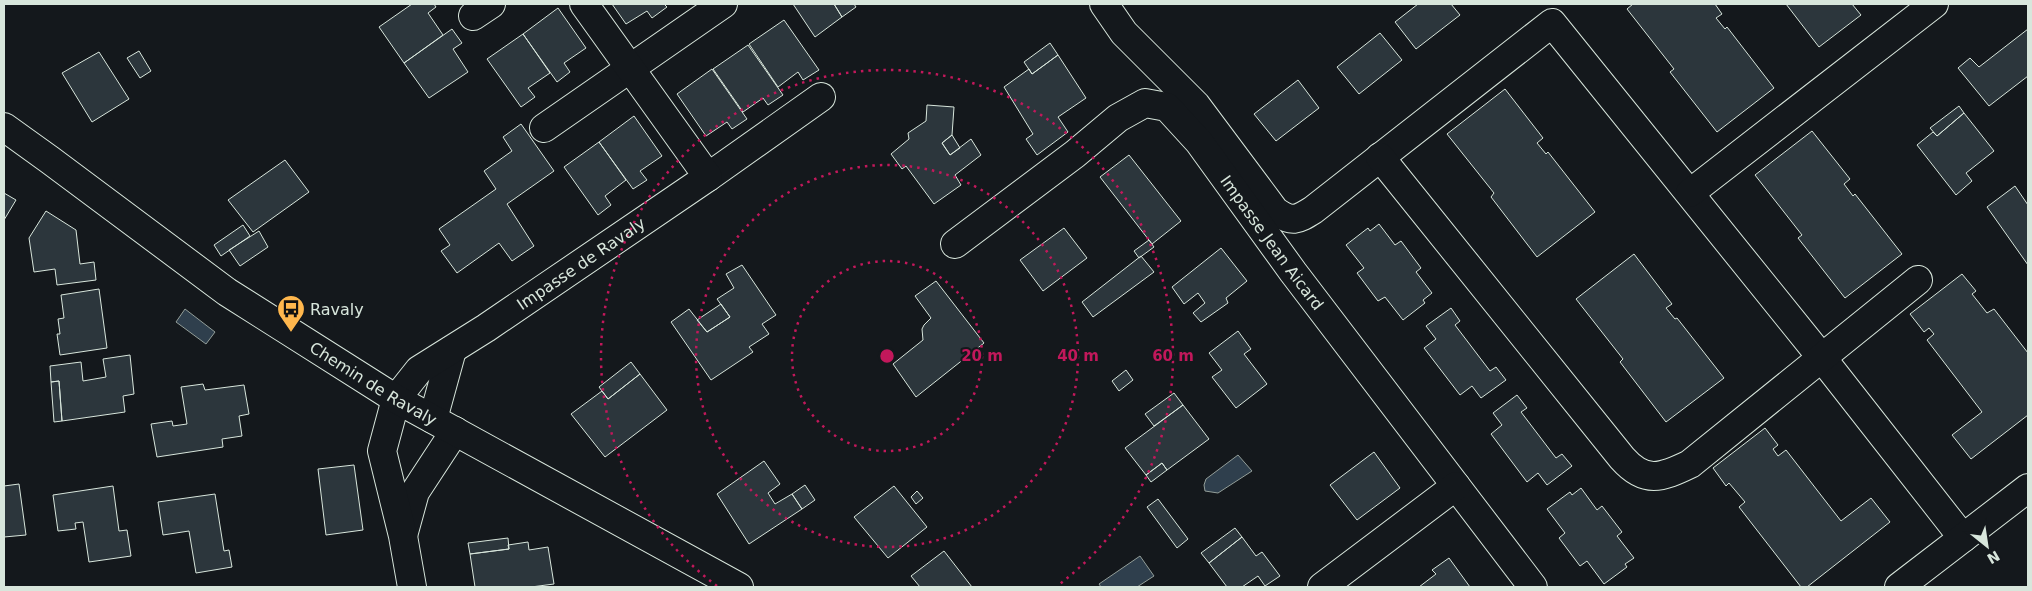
<svg xmlns="http://www.w3.org/2000/svg" width="2032" height="591" viewBox="0 0 2032 591" font-family="'DejaVu Sans',sans-serif">
<style>
.water{fill:#2f3f4d;stroke:#939e99}
.building{fill:#2c363c;stroke:#d8e6dc}
.lines{fill:none;stroke-linecap:round;stroke-linejoin:round}
.street-casing{stroke:#d8e6dc;stroke-width:30}
.secondary-casing{stroke:#d8e6dc;stroke-width:30}
.street{stroke:#14181c;stroke-width:28}
.secondary{stroke:#14181c;stroke-width:28}
.ring{fill:none;stroke:#c2185b;stroke-width:2.5;stroke-dasharray:2.5 5}
.labels{text-anchor:middle;stroke-width:4;stroke-linejoin:round;paint-order:stroke}
.street-label{font-size:16px;fill:#d8e6dc;stroke:#14181c}
.poi-label{font-size:16px;fill:#d8e6dc;stroke:#14181c;text-anchor:start}
.centre{fill:#c2185b;stroke:#14181c;stroke-width:2.5}
.ring-label{font-size:15px;text-anchor:middle;font-weight:bold;fill:#c2185b;stroke:#14181c;stroke-width:4;stroke-linejoin:round;paint-order:stroke}
</style>
<rect width="100%" height="100%" fill="#14181c"/>
<path class="water" d="M185,309L215,332L206,344L176,322Z
M1238,455L1252,471L1218,493L1205,491L1204,485L1206,479Z
M1140,556L1154,576L1137,587H1101L1099,584Z"/>
<path class="building" d="M412,4H434L436,7L428,13L443,35L404,63L379,27Z
M612,4H664L667,7L652,18L647,11L626,24Z
M793,4H834L842,17L815,37Z
M834,4H854L856,7L842,17Z
M1418,4H1451L1460,15L1416,49L1395,22Z
M1633,4H1715L1722,14L1716,18L1725,29L1727,27L1774,88L1717,132L1670,72L1674,69L1627,9Z
M1786,4H1852L1861,15L1819,47Z
M558,8L586,48L564,63L570,72L557,82L523,34Z
M784,20L819,70L803,80L798,72L778,87L749,44Z
M452,29L462,43L453,49L468,72L429,98L404,63Z
M2028,29V76L1989,106L1958,68L1970,58L1979,67Z
M1380,33L1402,60L1359,94L1337,67Z
M523,34L550,73L528,88L535,97L521,107L487,59Z
M1050,43L1058,55L1032,74L1024,62Z
M748,45L783,95L768,105L763,98L743,112L713,69Z
M139,51L151,71L140,78L127,58Z
M99,52L129,99L92,122L62,73Z
M1058,55L1086,98L1058,117L1068,132L1037,155L1026,139L1033,134L1004,87L1029,69L1032,74Z
M712,69L747,119L732,129L727,122L706,136L677,94Z
M1298,80L1319,108L1276,141L1254,114Z
M1505,89L1543,138L1537,143L1546,154L1548,152L1595,212L1537,257L1491,197L1494,193L1447,134Z
M927,105L954,107L952,135L942,143L950,155L971,139L981,155L955,175L961,185L934,204L906,166L902,169L891,154L909,139L908,133L926,121Z
M1959,106L1964,113L1937,136L1930,128Z
M1964,113L1994,151L1966,173L1972,181L1956,195L1917,145L1933,132L1937,136Z
M634,116L662,156L640,171L647,180L633,189L599,142Z
M521,124L554,171L507,204L534,246L512,261L499,243L457,273L441,251L450,245L439,229L496,189L484,171L512,151L503,137Z
M1812,131L1850,179L1844,184L1853,196L1855,194L1902,254L1845,298L1798,238L1802,235L1755,175Z
M952,135L960,148L950,155L942,143Z
M599,142L626,180L605,196L611,205L598,215L564,167Z
M1129,155L1181,221L1152,244L1100,177Z
M285,160L309,192L253,232L228,200Z
M2015,186L2028,205V265L1987,207Z
M4,193L16,200L4,220Z
M46,211L76,230L80,264L94,262L96,280L57,285L55,269L34,272L29,238Z
M1379,224L1395,245L1401,241L1421,268L1416,272L1432,293L1423,300L1425,303L1403,320L1385,297L1378,301L1357,273L1364,268L1346,245L1368,228L1370,231Z
M243,225L250,236L221,256L214,245Z
M1064,228L1087,258L1043,291L1020,260Z
M259,231L268,247L240,266L229,250Z
M1149,240L1154,247L1139,258L1134,251Z
M1221,248L1247,281L1226,298L1228,303L1201,322L1193,313L1205,303L1198,293L1184,304L1172,287Z
M1634,254L1672,304L1666,308L1675,319L1677,318L1724,378L1666,422L1620,362L1623,359L1576,299Z
M1141,256L1154,272L1093,317L1082,302Z
M742,265L776,315L762,324L769,334L749,347L753,352L711,380L671,322L689,309L707,332L730,317L717,299L734,288L726,274Z
M1962,274L1976,291L1972,294L1987,313L1994,309L2028,353V415L1971,459L1952,435L1982,412L1927,340L1934,334L1929,328L1924,332L1910,314Z
M936,281L984,343L916,397L893,364L923,340L922,329L924,325L931,318L915,296Z
M99,289L107,348L60,355L57,334H60L58,319L64,318L61,295Z
M721,304L730,317L707,332L697,320Z
M1451,308L1460,321L1455,325L1490,371L1496,367L1506,380L1481,398L1472,386L1460,395L1424,348L1436,339L1426,326Z
M1238,331L1251,349L1244,354L1267,384L1236,408L1212,377L1222,370L1209,353Z
M130,355L134,394L123,396L125,412L62,421L59,381L51,382L50,366L81,362L83,381L106,377L103,359Z
M631,362L640,374L608,399L599,387Z
M1126,370L1133,380L1119,391L1112,381Z
M640,374L667,410L605,457L571,414L602,391L608,399Z
M59,381L62,421L54,422L51,382Z
M203,384L205,390L244,385L249,414L239,416L242,436L222,439L223,447L157,457L151,424L172,421L173,426L187,424L181,387Z
M1174,393L1183,405L1154,426L1145,414Z
M1517,395L1527,408L1521,412L1556,458L1562,454L1572,466L1547,485L1538,473L1527,482L1491,434L1502,425L1493,413Z
M1183,405L1209,439L1167,470L1162,463L1146,475L1125,448Z
M1765,428L1778,445L1773,449L1778,456L1786,450L1841,521L1871,498L1890,522L1807,587H1801L1739,507L1745,502L1729,483L1726,486L1713,468Z
M1374,452L1400,488L1357,520L1330,485Z
M764,461L780,484L768,493L775,504L792,494L802,509L749,544L717,494Z
M1162,463L1167,470L1151,482L1146,475Z
M354,465L363,530L326,535L318,469Z
M19,484L26,535L4,537V486Z
M805,485L815,500L802,509L792,494Z
M113,486L119,531L127,530L131,556L89,562L83,522L75,523L76,529L58,531L53,495Z
M894,486L927,527L888,558L854,517Z
M1581,488L1597,510L1602,506L1622,532L1617,536L1634,558L1625,564L1627,567L1604,584L1587,561L1580,566L1559,538L1565,533L1547,509L1570,492L1572,495Z
M917,491L923,498L916,504L911,497Z
M215,494L224,551L229,550L232,567L196,573L189,531L163,535L158,502Z
M1158,499L1188,539L1177,548L1147,507Z
M1235,528L1242,537L1209,563L1201,553Z
M1242,537L1256,556L1262,552L1280,576L1265,586L1258,576L1242,587H1227L1209,563Z
M508,538L509,549L470,554L468,543Z
M528,542L529,550L548,547L554,584L531,587H475L470,554L509,549L508,545Z
M944,551L972,587H920L911,576Z
M1449,558L1470,587H1419L1436,574L1432,570Z"/>
<g class="lines">
<defs>
<g id="street">
<path d="M1104,4L1124,33L1196,105L1275,211C1292,223 1297,220 1313,210L1552,23L1822,358L1963,538"/>
<path d="M473,16L491,4"/>
<path d="M544,128L723,4"/>
<path d="M1380,157L1622,458C1645,484 1661,478 1690,464L1918,280"/>
<path d="M708,177L821,97"/>
<path d="M1690,193L1934,4"/>
<path id="s1" d="M955,244L1075,154L1118,118L1145,103L1167,107L1199,142L1293,272L1533,587"/>
<path d="M433,419L452,350"/>
<path d="M404,532L415,492L455,431"/>
<path id="s2" d="M412,587L403,536L382,451L396,399L419,370L486,328L708,177L584,4"/>
<path d="M1322,587L1456,486"/>
</g>
<g id="secondary">
<path id="s3" d="M4,127L50,160L227,292L396,399L739,587"/>
<path d="M1899,587L2028,488"/>
</g>
</defs>
<use href="#street" class="street-casing"/>
<use href="#secondary" class="secondary-casing"/>
<use href="#street" class="street"/>
<use href="#secondary" class="secondary"/>
</g>
<g class="ring">
<circle cx="887" cy="356" r="95"/>
<circle cx="887" cy="356" r="191"/>
<path d="M717 586A286 286 0 1 1 1057 586"/>
</g>
<defs>
<symbol id="bus-pin" viewBox="-11 -11 22 30"><path d="M0 17L-7.5 6A9.5 9.5 0 1 1 7.5 6Z" fill="#ffb74d" stroke="#14181c"/><path d="M-5-6H5V4H4V6H2V4H-2V6H-4V4H-5ZM-3.5-4V0h7V-4ZM-3.5 1.2v1.5H-2V1.2ZM2 1.2v1.5H3.5V1.2Z" fill="#111"/></symbol>
</defs>
<g fill-rule="evenodd">
<use href="#bus-pin" x="275" y="293" width="32" height="43"/>
</g>
<g class="labels">
<g class="street-label">
<text dy="6" stroke="none"><textPath href="#s1" startOffset="431">Impasse Jean Aicard</textPath></text>
<text dy="6" stroke="none"><textPath href="#s2" startOffset="424">Impasse de Ravaly</textPath></text>
<text dy="6" stroke="none"><textPath href="#s3" startOffset="450">Chemin de Ravaly</textPath></text>
</g>
<g class="poi-label">
<text x="310" y="315">Ravaly</text>
</g>
</g>
<circle cx="887" cy="356" r="8" class="centre"/>
<g class="ring-label">
<text x="982" y="361">20 m</text>
<text x="1078" y="361">40 m</text>
<text x="1173" y="361">60 m</text>
</g>
<rect width="2032" height="591" fill="none" stroke="#d8e6dc" stroke-width="10"/>
<g transform="translate(1987 546) rotate(150)" stroke="#14181c" stroke-width="4" paint-order="stroke">
<path d="M0-4L9 19L0 12L-9 19Z" fill="#d8e6dc"/>
<text y="-8" font-size="14" font-weight="bold" text-anchor="middle" fill="#d8e6dc">N</text>
</g>
</svg>
